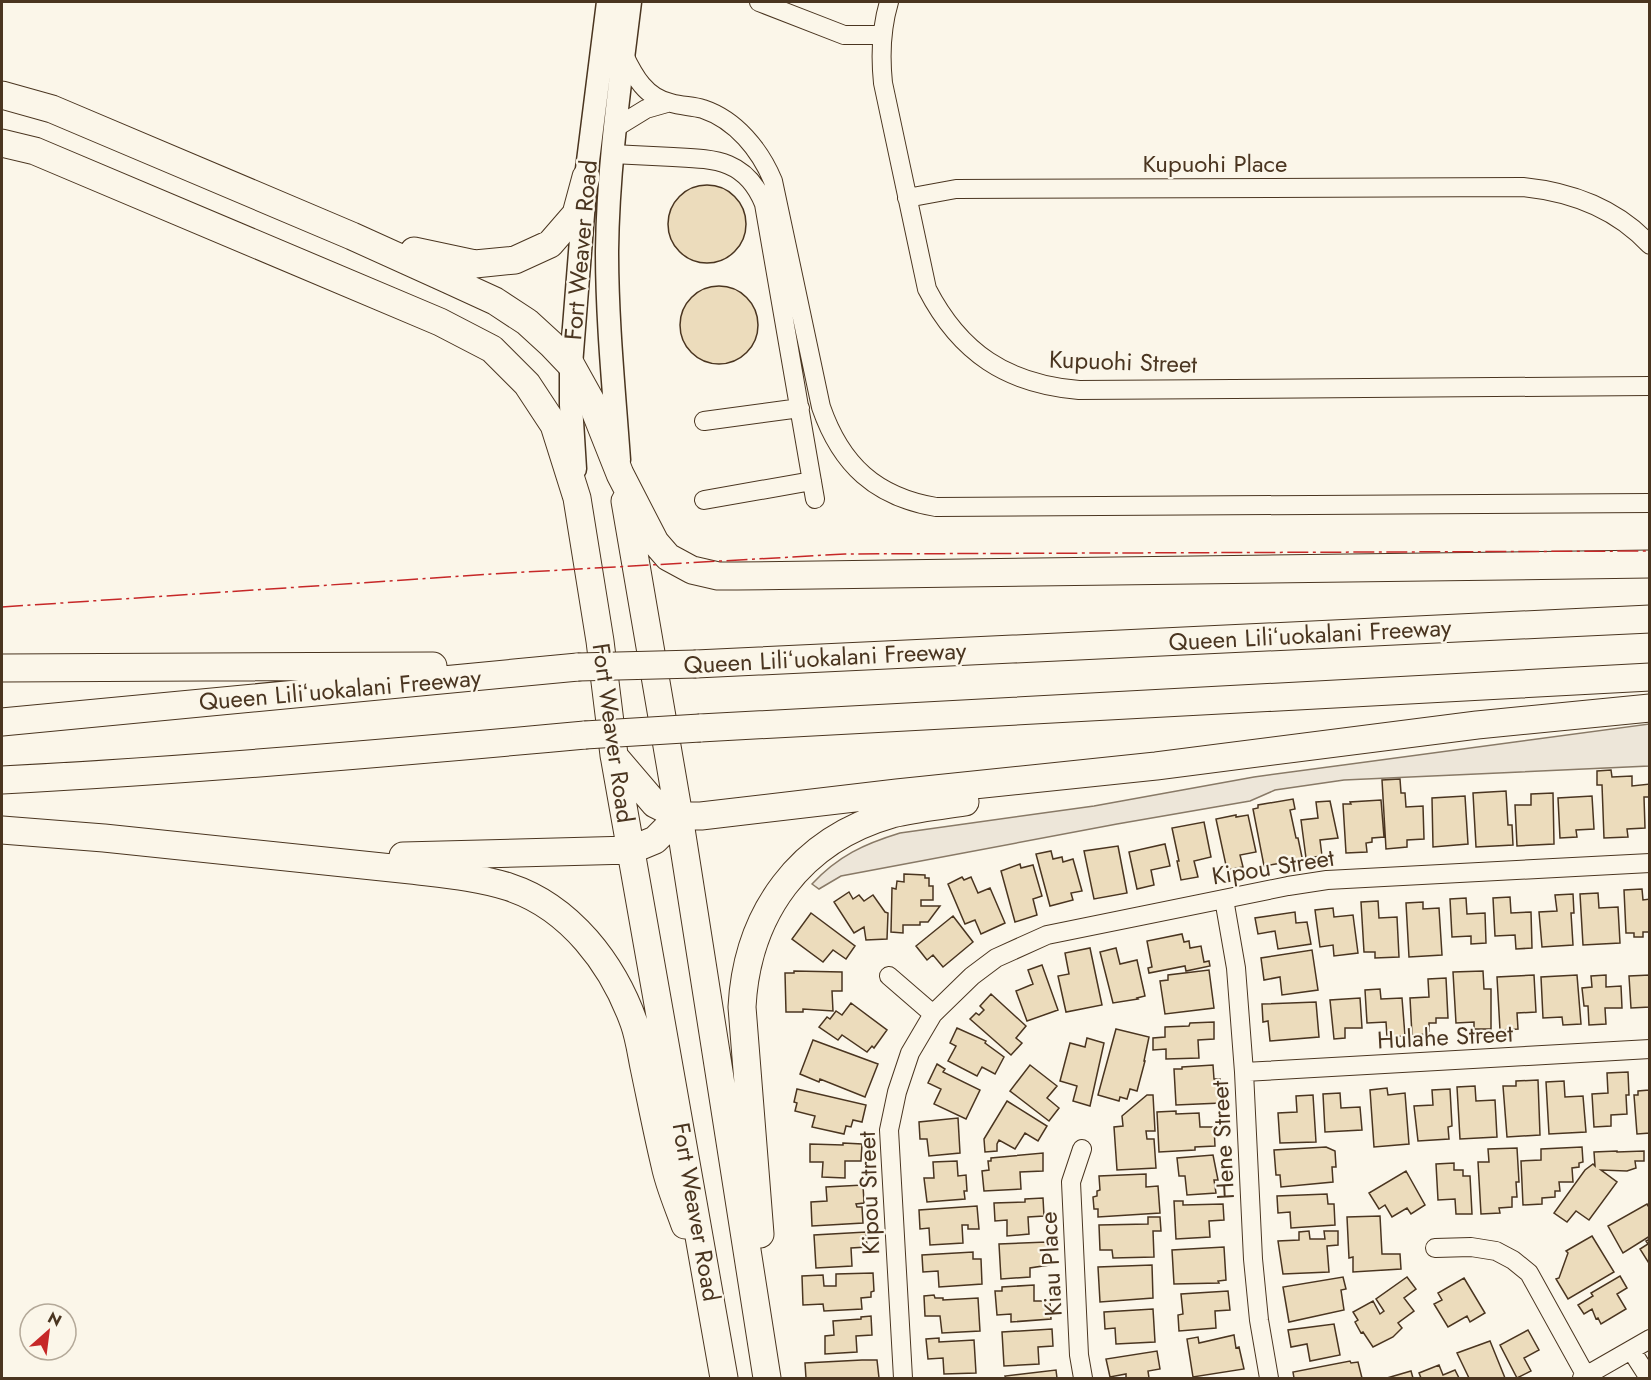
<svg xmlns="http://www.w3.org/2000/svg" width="1651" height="1380" viewBox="0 0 1651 1380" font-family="Jost,sans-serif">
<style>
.green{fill:#ede6d9;stroke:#887966;stroke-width:1.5}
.building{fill:#ecdcbc;stroke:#4a3520;stroke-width:1.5}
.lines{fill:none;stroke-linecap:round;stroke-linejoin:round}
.minor-casing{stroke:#4a3520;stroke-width:20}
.major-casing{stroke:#4a3520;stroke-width:25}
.highway-casing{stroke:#4a3520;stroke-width:29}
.minor{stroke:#fbf6e9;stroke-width:18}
.major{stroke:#fbf6e9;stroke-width:22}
.highway{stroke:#fbf6e9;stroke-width:27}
.highway-bridge-casing{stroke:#4a3520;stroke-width:29;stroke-linecap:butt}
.highway-bridge{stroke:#fbf6e9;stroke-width:27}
.power{stroke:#c62828;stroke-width:1.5;stroke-dasharray:21 4.5 3 4.5;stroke-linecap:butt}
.labels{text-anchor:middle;stroke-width:4.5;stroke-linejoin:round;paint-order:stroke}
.street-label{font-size:24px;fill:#4a3520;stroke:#fbf6e9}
</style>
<rect width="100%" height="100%" fill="#fbf6e9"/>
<path class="green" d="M1649,724V766L1344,780L1275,790L1250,801L1117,824L841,876L819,889L812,884C838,856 864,844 900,833L1094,806L1254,777Z"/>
<path class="building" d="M668 224a39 39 0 1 1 78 0a39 39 0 1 1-78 0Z
M680 325a39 39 0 1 1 78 0a39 39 0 1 1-78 0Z
M1611,770L1612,777L1632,776V786L1650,784V797H1644L1645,828L1627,829L1628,837L1604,838L1602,785H1597V771Z
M1400,779L1401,793H1405L1406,807L1423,806L1424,839L1407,840V847L1386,849L1382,780Z
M1506,791L1508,825H1512L1513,845L1476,847L1473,793Z
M1553,793L1554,844L1517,846L1515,805H1531V794Z
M1465,796L1468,844L1433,847L1432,798Z
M1592,796L1594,829L1576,830L1577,837L1560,838L1558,798Z
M1293,799L1295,809L1290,810L1296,838H1298L1303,862L1293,864V861L1264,866L1253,809L1258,808V805Z
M1381,800L1384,837L1372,838V842L1366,843L1367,852L1346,853L1343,804H1351L1350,802Z
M1330,801L1338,838L1320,840L1322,856L1306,858L1301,820L1318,818L1316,802Z
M1236,815V817L1248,815L1256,852L1240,855L1243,867L1227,870L1216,819Z
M1204,822L1211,857L1194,861L1198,877L1181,880L1177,861H1179L1172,828Z
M1165,844L1170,866L1151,870L1154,885L1137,889L1129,852Z
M1118,846L1127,893L1094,899L1084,851Z
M1051,851L1053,859L1062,857L1063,862L1073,859L1082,891L1071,893L1073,900L1050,906L1036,854Z
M1020,864L1021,868L1033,865L1042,896L1033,899L1037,915L1015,922L1001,871Z
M904,874L925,875V878H929V886H933V900H921V906H940L928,922H920V925H903V933L891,932L892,888L896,889L897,881L904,882Z
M962,877L964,880L971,877L978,893L990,888L1005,923L981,934L975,920L965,924L948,884Z
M1642,889L1643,900L1650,899V932H1643V937H1634V933H1626L1624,890Z
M849,892L853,899L859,895L864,901L873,895L885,912L888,913L887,939L866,940L864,927L854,933L834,902Z
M1598,893L1599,908L1618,907L1620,943L1583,945L1580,894Z
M1573,894L1574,913H1571L1573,945L1542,947L1539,912L1557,911L1555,895Z
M1510,897L1511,913L1531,912L1532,948L1516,949L1515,935L1495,936L1493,898Z
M1466,898L1467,914L1485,913L1486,943L1471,944V936L1452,937L1450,899Z
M1378,901L1379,918L1397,917L1399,957L1375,958V952H1364L1361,902Z
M1423,902V909L1439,908L1442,955L1409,957L1406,903Z
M1333,908L1334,917L1353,915L1358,953L1334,956L1333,945L1320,947L1315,910Z
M1295,912L1296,923L1307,922L1311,944L1278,949L1275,931L1258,934L1255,918Z
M811,913L855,946L846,959L833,950L823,962L792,939Z
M953,916L973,942L943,967L933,955L927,960L916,946Z
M1182,934L1184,942L1189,941L1190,948L1201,946L1204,962L1209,961L1210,966L1186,971L1185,966L1149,973L1148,968L1152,967L1147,941Z
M1090,948L1102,1005L1066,1012L1058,976L1069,974L1065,953Z
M1116,948L1120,964L1137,960L1145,996L1137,998L1138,999L1113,1003L1100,952Z
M1312,950L1318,990L1282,995L1280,977L1264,980L1261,958Z
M1042,965L1058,1010L1027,1021L1016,991L1033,984L1028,970Z
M1209,970L1214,1008L1165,1014L1160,981L1168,980V975Z
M794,971L842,972V991H832L833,1011L803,1009V1012H786L785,973H794Z
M1483,971L1484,989H1491V1029H1474V1022L1456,1023L1453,972Z
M1534,975L1536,1012L1517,1013L1518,1029L1500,1030L1497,977Z
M1577,975L1581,1024L1563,1025L1562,1017L1543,1018L1541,977Z
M1606,975V987L1621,986L1622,1008H1605L1606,1024L1589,1025L1588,1006H1584L1582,988L1592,987L1591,976Z
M1650,975V1007L1631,1008L1629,976Z
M1446,978L1448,1018H1436V1023H1429V1034L1412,1035L1410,998L1429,997L1428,979Z
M1380,989L1381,999L1402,998L1405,1036L1387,1037L1386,1022L1367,1023L1365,990Z
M991,994L1026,1026L1016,1038L1022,1043L1011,1055L970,1019L976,1013L979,1015L984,1010L980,1006Z
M1360,998L1362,1028H1345V1038L1334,1039L1330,1000Z
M1316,1002L1319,1037L1270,1041L1268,1021L1263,1022L1262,1004Z
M851,1003L887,1030L874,1048L872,1046L867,1052L842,1035L838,1040L819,1027L827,1017L830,1019L836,1011L842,1015Z
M1214,1022V1039L1198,1040L1199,1058L1166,1059V1049L1153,1050V1038L1165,1037V1027L1189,1026L1190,1023Z
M957,1028L986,1041L985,1043L1004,1057L995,1074L982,1067L977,1076L948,1061L956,1046L950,1043Z
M1116,1029L1149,1037L1144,1061H1145L1137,1091L1130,1089L1127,1099L1120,1097L1119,1101L1098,1095Z
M1087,1038L1104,1043L1090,1106L1073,1101L1077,1086L1060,1081L1070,1043L1085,1047Z
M813,1040L878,1064L865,1097L820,1079L819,1082L800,1074Z
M937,1064L945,1069L943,1072L980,1090L966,1119L934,1104L941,1089L928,1083Z
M1030,1065L1057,1086L1047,1098L1059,1108L1049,1121L1010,1091Z
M1213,1065L1214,1079H1220L1221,1103L1176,1105L1174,1069H1182V1067Z
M1628,1072L1629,1095H1626L1627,1114L1611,1115V1126L1594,1127L1592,1094L1608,1093L1607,1073Z
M1650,1073V1133L1637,1134L1634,1095H1638V1091L1649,1090Z
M1538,1080L1540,1135L1507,1137L1503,1086H1516V1081Z
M1564,1081L1565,1097L1583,1096L1586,1132L1549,1134L1546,1082Z
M1475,1086L1476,1101L1495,1100L1497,1137L1460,1139L1457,1087Z
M1387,1088L1388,1095L1405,1093L1409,1144L1374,1147L1370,1090Z
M797,1089L866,1105L862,1122L853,1120L851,1127L846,1126L844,1134L812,1127L815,1116L795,1111L797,1103L794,1102Z
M1450,1089L1452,1126L1448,1127L1449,1139L1418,1141L1414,1106L1433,1105L1432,1090Z
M1340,1093L1341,1108L1360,1107L1362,1130L1325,1132L1323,1094Z
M1147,1095H1153L1155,1131H1146L1147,1139H1154L1156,1168L1117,1170L1114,1127L1123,1126L1122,1116Z
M1313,1095L1316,1142L1280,1143L1278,1113L1297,1112L1296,1096Z
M1007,1101L1047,1126L1038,1141L1025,1133L1015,1149L999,1140L997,1144V1151L985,1152L984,1139Z
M1176,1111V1114L1199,1113L1200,1127H1214L1215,1146L1195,1147V1150L1159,1152L1157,1112Z
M958,1118L960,1153L929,1156L927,1139H920L919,1122Z
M843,1143L862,1144L861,1161H845V1178L822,1177L823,1162H810V1144L843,1145Z
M1326,1147L1335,1151L1336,1167H1332L1333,1182L1281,1187L1280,1175H1276L1274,1150Z
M1582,1147L1583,1162L1579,1163V1167L1572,1168L1573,1182H1559L1560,1191H1555V1197L1542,1198V1204L1523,1205L1521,1161L1541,1160V1149Z
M1517,1148L1519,1182H1516L1517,1197H1512V1207L1499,1208L1500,1213L1481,1214L1478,1162H1489L1488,1149Z
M1617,1151V1152L1644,1151V1161H1635L1636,1168L1627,1171L1601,1170L1617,1182L1589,1220L1576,1211L1567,1222L1554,1213L1585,1170L1593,1164L1595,1166L1594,1152Z
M1043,1153V1171L1020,1172L1021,1189L984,1191L982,1171L989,1170L988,1161H991V1158Z
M1213,1155L1218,1180H1214L1216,1193L1187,1195L1185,1176H1179L1177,1158Z
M957,1161L958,1176L966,1175L967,1191H964L965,1199L927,1202L924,1178H934L933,1162Z
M1454,1163V1170H1463V1176H1470L1472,1214H1456L1455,1199L1438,1200L1436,1164Z
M1406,1171L1425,1205L1411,1214L1407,1208L1392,1217L1385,1205L1379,1209L1369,1193Z
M1146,1174V1187L1158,1186L1160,1213L1098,1217V1209H1094L1093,1197L1097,1196V1191L1100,1190L1099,1176Z
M863,1185L864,1203L856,1204L857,1207H862L863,1223L812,1226L811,1202L827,1201L826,1187Z
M1327,1194L1328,1204H1334L1335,1225L1291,1228L1290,1212L1278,1213L1277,1196Z
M1043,1198L1044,1216L1028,1217L1029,1234L1007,1236V1220L995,1221L994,1203L1025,1202V1199Z
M1174,1201H1183V1205L1223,1204L1224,1220L1209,1221L1210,1237L1176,1239Z
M1647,1204L1650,1209V1236L1623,1253L1608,1226Z
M977,1206L979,1229H968V1225H962L963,1243L930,1245L929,1228L920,1229L919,1210Z
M1380,1216L1382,1254H1400L1401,1269L1353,1272V1257L1349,1258L1347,1217Z
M1148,1217H1160L1161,1231H1153L1154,1257L1113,1258L1112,1250H1100L1099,1225L1148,1224Z
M1309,1231L1310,1239H1325L1324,1231H1338V1245L1327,1246L1329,1272L1283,1274L1278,1241L1299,1240V1232Z
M866,1232L867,1247L851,1248L852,1266L816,1268L814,1235Z
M1592,1236L1614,1272L1568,1299L1556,1279L1559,1278L1568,1253L1566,1251Z
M1650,1239V1265L1640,1249L1648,1244L1646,1241Z
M1047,1242L1049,1265L1030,1268V1277L1001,1279L999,1244Z
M1224,1247L1226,1280L1218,1281L1219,1283L1174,1284L1172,1250Z
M973,1252V1259H981L982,1284L939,1287L938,1271L923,1272L922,1255Z
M1152,1265L1153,1298L1100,1302L1098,1267Z
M873,1273L874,1291L871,1292V1297L861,1298L862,1309L824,1311L823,1304L803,1305L802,1276L823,1275L824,1286H836V1274Z
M1620,1276L1627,1288L1617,1294L1626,1309L1601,1324L1598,1318L1596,1319L1592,1309L1584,1314L1578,1305L1593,1296L1591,1293Z
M1343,1277L1346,1289L1341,1290L1344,1310L1289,1322L1283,1287Z
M1407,1277L1416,1289L1404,1298L1414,1311L1398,1323L1402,1328L1393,1337L1373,1347L1363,1332L1361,1333L1355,1322L1358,1320L1353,1312L1373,1301L1380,1314L1384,1311L1376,1299Z
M1464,1278L1485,1313L1470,1322L1467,1316L1448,1327L1434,1304L1442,1300L1438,1293Z
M1034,1285V1301H1050L1051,1319L1011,1322V1314L997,1315L995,1291H1002V1287Z
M1228,1291L1230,1310L1215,1311L1216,1328L1179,1331L1178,1315L1183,1314L1181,1294Z
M934,1295L935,1298H943V1300L978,1298L980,1331L942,1333L940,1316H925L924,1296Z
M1153,1309L1155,1342L1116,1344L1115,1328L1105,1329L1104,1312Z
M871,1316L872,1335L856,1336L857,1352L825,1354V1336L834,1335L833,1321L861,1319V1317Z
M1334,1324L1340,1355L1310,1361L1307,1344L1291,1347L1288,1330Z
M1052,1329L1053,1346L1038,1347L1039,1364L1004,1366L1002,1332Z
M1528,1330L1539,1350L1524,1358L1531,1371L1517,1378L1500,1345Z
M1234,1335L1236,1348L1239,1347L1244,1369L1193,1377L1187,1339L1198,1337L1199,1343Z
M939,1338V1342L974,1340L976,1373L944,1374L943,1358L928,1359L926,1339Z
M1490,1341L1505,1378H1469L1457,1353Z
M1157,1351L1160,1369L1148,1371L1149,1378H1126V1374L1110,1377L1106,1359Z
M862,1360H877L879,1378H806L805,1363Z
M1350,1361L1351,1363L1358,1362L1362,1378H1294L1293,1372Z
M1439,1365L1443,1375L1455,1370L1459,1378H1421L1419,1373Z
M1056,1370L1057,1378H1006L1005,1376Z
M1411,1371L1413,1378H1387Z"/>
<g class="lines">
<defs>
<path id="minor" d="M759,2L844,35H882
M889,2C881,29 880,54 883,83L927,289C960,353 1007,384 1079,390L1650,386
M624,55C634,76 646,98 671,103C681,106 693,106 703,109C736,120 760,150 773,181L821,407C841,465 876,497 936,507L1650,503
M615,128L646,109L667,103
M612,154C632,155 652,156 673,157C714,159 746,159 764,204L815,499
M907,198L956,189L1523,187C1572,192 1616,208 1650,245
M704,421L800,408
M704,500L812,481
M1224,899L1236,968L1244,1072L1253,1259L1259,1320L1269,1378
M889,976L933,1014
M1244,1072L1650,1049
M1082,1149L1071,1182L1079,1355L1083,1378
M1435,1248L1471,1247L1496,1251L1513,1260L1529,1273L1586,1376
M1631,1350L1649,1378
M903,1378L889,1130L897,1092L910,1053L933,1014L972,976L996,958L1047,935L1288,886L1327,880L1650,863
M1582,1378L1650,1339"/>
<path id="major" d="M619,460C614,390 607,321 607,251C608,167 620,84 630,2
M575,469L571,405V365L586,177L608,2"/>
<path id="highway" d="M2,95L52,109L352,236L447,279L495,301L527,322L551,344L571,365L591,401L620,474L655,542L668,557L692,570L718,576H737L1650,564
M2,143L35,151L440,322L492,349L527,384L554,425L577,498L600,641L614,755L724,1378
M414,251L475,264L515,260L550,244L576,214L586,177
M625,501L679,816L767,1378
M696,664L1650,619
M2,668L433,666
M2,722L578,667
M700,728L1650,677
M614,756L655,804L679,816H701L897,793L1156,766L1477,725L1650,708
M2,780C196,770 391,753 585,735
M2,830L104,838L411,870C443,874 478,877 509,887C570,907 613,964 634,1023C639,1037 641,1052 644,1067C651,1100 657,1132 665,1165C669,1185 678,1205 685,1225
M403,856L631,850L655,840L679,816
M760,1234L742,1007C747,913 800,840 892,814C916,808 941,806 965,802"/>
</defs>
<use href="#minor" class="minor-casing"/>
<use href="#major" class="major-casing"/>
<use href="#highway" class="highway-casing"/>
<use href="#minor" class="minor"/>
<use href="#major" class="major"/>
<use href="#highway" class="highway"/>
<defs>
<path id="highway-bridge" d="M578,667L696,664
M585,735L700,728"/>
</defs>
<use href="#highway-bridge" class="highway-bridge-casing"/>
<use href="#highway-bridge" class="highway-bridge"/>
<path class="power" d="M2,607L508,573L845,554L1650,551"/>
</g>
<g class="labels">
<g class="street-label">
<text x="1215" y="172">Kupuohi Place</text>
<text transform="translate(581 250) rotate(-85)" y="8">Fort Weaver Road</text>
<text transform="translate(1123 362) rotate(2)" y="8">Kupuohi Street</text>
<text transform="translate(1310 635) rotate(-3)" y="8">Queen Liliʻuokalani Freeway</text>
<text transform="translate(825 658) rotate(-3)" y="8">Queen Liliʻuokalani Freeway</text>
<text transform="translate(340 690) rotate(-5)" y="8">Queen Liliʻuokalani Freeway</text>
<text transform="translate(613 733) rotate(82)" y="8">Fort Weaver Road</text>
<text transform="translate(1273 867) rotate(-9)" y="8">Kipou Street</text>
<text transform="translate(1445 1037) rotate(-3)" y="8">Hulahe Street</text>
<text transform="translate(1223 1140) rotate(-93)" y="8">Hene Street</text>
<text transform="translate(869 1193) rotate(-92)" y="8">Kipou Street</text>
<text transform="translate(696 1212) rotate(80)" y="8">Fort Weaver Road</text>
<text transform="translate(1051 1264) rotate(-93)" y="8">Kiau Place</text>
</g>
</g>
<rect width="1651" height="1380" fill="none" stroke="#4a3520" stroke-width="6"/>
<g transform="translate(48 1332) rotate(28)"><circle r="28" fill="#fbf6e9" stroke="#b4a999" stroke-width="1.5"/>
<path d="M0-4.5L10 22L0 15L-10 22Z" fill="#c62828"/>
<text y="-9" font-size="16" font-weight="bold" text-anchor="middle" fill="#4a3520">N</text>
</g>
</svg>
